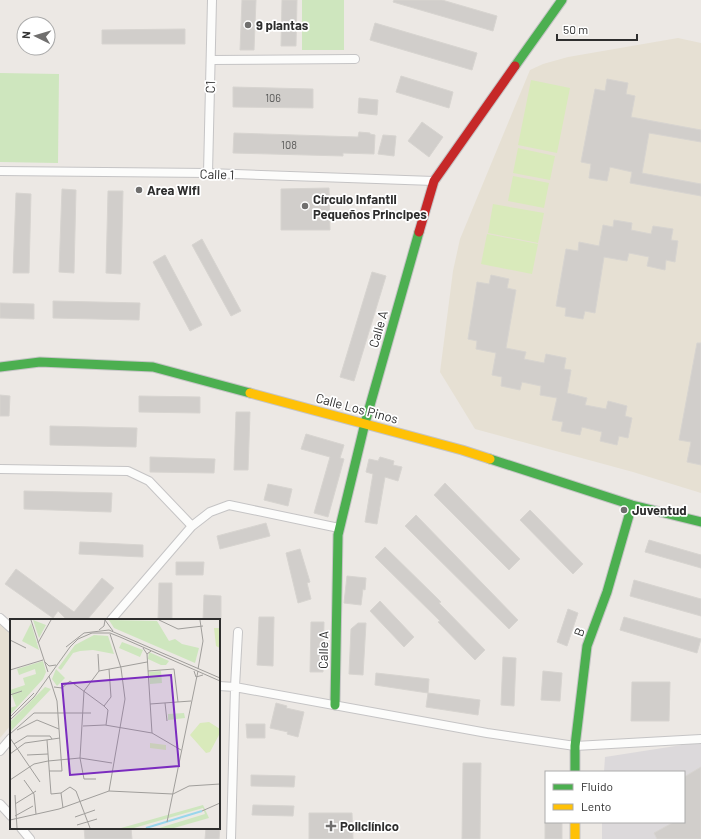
<svg xmlns="http://www.w3.org/2000/svg" width="701" height="839" viewBox="0 0 701 839" font-family="Barlow,sans-serif">
<style>
.industrial{fill:#dcd9db}
.education{fill:#e6e0d3}
.green{fill:#cee6be}
.pitch{fill:#d9eabb}
.building{fill:#d1cecb;stroke:#d7d4d0}
.lines{fill:none;stroke-linecap:round;stroke-linejoin:round}
.street-casing{stroke:#c5c4c5;stroke-width:10}
.fast-casing{stroke:#c5c4c5;stroke-width:11}
.slow-casing{stroke:#c5c4c5;stroke-width:11}
.jam-casing{stroke:#c5c4c5;stroke-width:11}
.street{stroke:#fcfcfb;stroke-width:8}
.fast{stroke:#4caf50;stroke-width:9}
.slow{stroke:#ffc107;stroke-width:9}
.jam{stroke:#c62828;stroke-width:9}
.poi-dot{fill:#706f6e;stroke:#fff;stroke-width:1.5}
.labels{text-anchor:middle;stroke-width:3.5;stroke-linejoin:round;paint-order:stroke}
.number-label{font-size:11px;fill:#585857}
.poi-label{font-size:13px;font-weight:bold;fill:#2e2e2e;stroke:#fff;text-anchor:start}
.street-label{font-size:13px;fill:#2e2e2e;stroke:#fff}
.inset-river{fill:none;stroke:#99d6ec;stroke-width:2}
.inset-road{fill:none;stroke:#a09e9b;stroke-width:1}
.view{fill:#7b2cbf;fill-opacity:0.15;stroke:#7b2cbf;stroke-width:2}
.inset-edge{fill:none;stroke:#2e2e2e;stroke-width:2}
</style>
<rect width="100%" height="100%" fill="#ece8e4"/>
<path class="industrial" d="M701,742V839H602V822H684V772H604L605,757Z"/>
<path class="education" d="M678,38L701,43V493L633,472L475,429L440,372L453,271L460,239L530,70L543,64L568,57Z
M0,617L11,626V725L0,738Z"/>
<path class="green" d="M302,0H344V50H302Z
M0,73L59,74L58,163L0,162Z"/>
<path class="pitch" d="M531,80L570,88L557,153L518,145Z
M518,148L555,156L550,180L513,173Z
M513,176L549,183L544,208L508,201Z
M493,204L544,213L538,243L488,233Z
M487,234L538,244L532,274L481,264Z"/>
<path class="building" d="M242,0H256L254,50H240Z
M282,0H297L296,46H281Z
M394,0H442L497,16L493,31L393,2Z
M375,23L477,53L472,70L370,40Z
M185,29V44H102V30Z
M401,76L453,92L449,108L396,92Z
M607,79L628,83L626,94L635,96L631,117L701,130V142L649,133L642,173L701,184V196L630,183L632,172L610,167L607,181L589,178L591,164L581,162L595,89L605,91Z
M233,87L313,89V108L233,107Z
M359,98L378,100L377,115L358,113Z
M422,122L443,137L429,157L408,141Z
M359,132L370,133V134L375,135L374,154L343,153V156L233,153L234,133L358,137Z
M383,135L396,136L394,156L378,154Z
M329,188L330,230H281V189Z
M62,189L76,190L74,273L59,272Z
M108,191H123L121,274L106,273Z
M16,193L31,194L29,273H13Z
M614,220L632,223L631,230L651,234L653,226L673,229L671,240L678,241L675,262L666,260L665,270L647,266L649,257L629,253L627,261L604,257L595,313L585,311L583,319L565,316L566,308L556,306L566,249L578,251L579,242L599,246L603,225L613,227Z
M202,239L241,311L231,316L192,245Z
M165,255L202,325L190,331L153,262Z
M372,272L386,276L354,381L340,377Z
M491,275L509,279L507,288L516,290L506,348L526,352L524,359L544,363L546,354L566,358L564,369L571,370L567,393L587,398L585,405L606,409L608,401L627,406L625,416L632,418L628,438L619,436L617,445L600,441L602,432L582,427L580,435L561,431L563,422L552,420L557,398L540,395L541,386L522,382L520,390L501,386L502,377L492,375L496,353L476,349L477,341L468,339L477,282L489,284Z
M53,301L140,303L139,320L53,318Z
M0,303L34,304V319L0,318Z
M697,343H701V465L687,462L691,442L679,440Z
M0,395L10,396L9,416H0Z
M139,396L200,397V413L139,412Z
M236,412H250L248,470H234Z
M50,426L137,428L136,447L50,445Z
M306,434L344,445L340,458L344,459L328,517L314,513L330,457L301,449Z
M150,457L215,459L214,473L150,472Z
M380,457L394,461L393,465L402,467L398,481L385,477L377,524L365,522L373,474L366,472L369,459L378,461Z
M445,483L520,559L509,570L434,495Z
M268,484L292,489L288,506L264,500Z
M24,491L112,493L111,512L24,509Z
M530,510L583,564L573,574L520,520Z
M416,515L518,620L509,629L405,526Z
M266,523L270,536L220,549L217,536Z
M649,540L701,555V568L645,552Z
M80,542L143,545V557L79,554Z
M385,547L441,602L439,603L485,650L475,660L438,622L440,621L375,557Z
M300,549L310,582L307,583L311,599L298,603L286,553Z
M176,562H204L203,575H176Z
M16,569L74,612L102,578L114,588L87,620H67L58,611L53,618L5,584Z
M347,576L366,578L365,590L363,589L361,605L344,603Z
M634,580L701,599V616L630,596Z
M159,583H172V620H158Z
M204,595L221,596V620H203Z
M380,601L414,637L404,647L370,611Z
M568,609L578,613L567,646L557,642Z
M259,617H274L273,666L257,665Z
M624,617L701,639L697,653L620,630Z
M311,622H324L323,672H310Z
M358,623H366L363,675L349,674L351,629Z
M503,657L516,658L514,706L501,705Z
M543,671L562,673L560,701L541,700Z
M376,673L429,679L428,693L375,685Z
M632,682H670L669,721H631Z
M428,693L480,700L478,715L426,707Z
M276,703L287,706L286,708L304,712L298,737L287,734L288,732L270,728Z
M246,724H265V738H247Z
M463,763H481L480,839H462Z
M701,767V839H657L654,833L674,822H684V777Z
M251,775L295,776L294,787L251,786Z
M253,805L294,806L293,816L252,815Z
M309,813H352L353,839H309Z
M545,822H562V839H545Z
M84,828H131L132,839H85Z
M206,828H220L219,839H205Z"/>
<g class="lines">
<defs>
<path id="street" d="M211,60L355,59
M0,171L208,173L434,181
M208,173L212,0
M0,469L128,471L149,481L192,526
M0,618L11,628
M111,620L192,526L210,512L229,505L339,528
M219,686L235,687L487,733L575,746L701,739
M0,751L11,738
M0,804L11,816
M21,828L30,839
M231,839L235,687L238,632"/>
<path id="fast" d="M515,66L562,0
M0,367L40,362L153,367L250,393
M490,459L632,505L701,522
M335,705L338,535L365,423L419,232
M575,772V746L587,646L607,592L632,505"/>
<path id="slow" d="M250,393L462,450L490,459
M575,822V839"/>
<path id="jam" d="M419,232L434,181L515,66"/>
</defs>
<use href="#street" class="street-casing"/>
<use href="#fast" class="fast-casing"/>
<use href="#slow" class="slow-casing"/>
<use href="#jam" class="jam-casing"/>
<use href="#street" class="street"/>
<use href="#fast" class="fast"/>
<use href="#slow" class="slow"/>
<use href="#jam" class="jam"/>
</g>
<g class="poi-dot">
<circle cx="248" cy="25" r="4"/>
<circle cx="139" cy="190" r="4"/>
<circle cx="305" cy="206" r="4"/>
<circle cx="624" cy="510" r="4"/>
<path d="M329 820h4v4h4v4h-4v4h-4v-4h-4v-4h4z"/>
</g>
<g class="labels">
<g class="number-label">
<text x="273" y="102">106</text>
<text x="289" y="149">108</text>
</g>
<g class="poi-label">
<text x="256" y="30">9 plantas</text>
<text x="147" y="195">Area Wifi</text>
<text x="313" y="204">Círculo Infantil<tspan x="313" dy="15">Pequeños Principes</tspan></text>
<text x="632" y="515">Juventud</text>
<text x="340" y="831">Policlínico</text>
</g>
<g class="street-label">
<text transform="translate(210 87) rotate(-88)" y="5">C1</text>
<text transform="translate(217 174) rotate(2)" y="5">Calle 1</text>
<text transform="translate(378 329) rotate(-74)" y="5">Calle A</text>
<text transform="translate(357 408) rotate(15)" y="5">Calle Los Pinos</text>
<text transform="translate(579 632) rotate(-70)" y="5">B</text>
<text transform="translate(323 650) rotate(-89)" y="5">Calle A</text>
</g>
</g>
<g transform="translate(10 619)">
<rect width="210" height="210" fill="#ece8e4"/>
<path d="M23,1L36,6L29,19ZM99,1L147,2L159,22L165,20L172,25L189,29L185,44L104,9ZM21,4L29,31L12,22ZM84,16L98,17L104,35L83,31L70,32L63,34L51,51L48,49L65,26ZM112,23L133,31L130,38L109,29ZM139,33L159,42L156,46H151L138,40ZM33,42L36,53L33,60L0,96V89L6,87L0,71L15,66L13,59L26,55L25,50L9,56L7,50ZM46,50L55,59L47,67L42,60ZM151,52L152,64L140,65L139,53ZM35,68L41,70L0,113V103ZM174,94L175,99L158,101V95ZM193,186L199,199L164,209H149L195,195L193,189L124,209H111Z" fill="#cee6be"/>
<path d="M204,9H210V29L206,27ZM199,103L210,110V114L200,133L196,134L180,116L190,104ZM140,124L156,126V131L140,129Z" fill="#d9eabb"/>
<path class="inset-river" d="M136,209L192,192"/>
<path class="inset-road" d="M21,1L38,53M95,1L103,12M149,1L168,10L193,7M89,11L94,7L95,1M0,21L16,29M28,24L41,1M56,28L74,14L99,11L210,59M133,29L137,35L141,32M88,35L89,52M137,35L142,114M35,43L39,47L46,46M188,50L193,22L190,1M0,51L33,41M89,52L137,43M138,52L164,50L168,83M184,52L186,58L193,56M44,68L52,69L60,62L94,87L98,91L96,106M0,76L12,72M155,84L157,102M140,85L181,82M94,87L101,78L99,50M0,98L24,74M0,101L24,78L60,28L68,20L82,14H100L110,18L210,62M73,107L95,106L142,114L171,131M7,111L27,101L49,110M0,115L24,94H81M0,119L30,163M37,121L41,175L51,174M4,125L17,117H40L42,120M0,135L15,124L50,119M17,136L38,135M39,152H52L47,82L39,57M86,160H74L70,139L74,72L89,52M0,161L24,145L38,142L70,139L102,144M14,161L24,175L26,195M99,172L115,80L111,49L100,15M5,176L7,209M5,185L26,172M53,189L51,174L60,168L66,172L80,209M192,192L210,184M5,197L23,187M65,198L85,191M0,201L49,190L99,172L163,175L179,167L210,165M157,203L188,52M67,206L87,200"/>
<path class="view" d="M161,56L169,147L60,156L52,65Z"/>
<rect width="210" height="210" class="inset-edge"/>
</g>
<rect x="545" y="771" width="140" height="52" fill="#ffffff" stroke="#ababab"/>
<rect x="553" y="784" width="20" height="6" fill="#4caf50" stroke="#ababab"/>
<text x="581" y="791" font-size="12" fill="#2e2e2e">Fluido</text>
<rect x="553" y="804" width="20" height="6" fill="#ffc107" stroke="#ababab"/>
<text x="581" y="811" font-size="12" fill="#2e2e2e">Lento</text>
<g transform="translate(36 36) rotate(275)"><circle r="19" fill="#ffffff" stroke="#ababab"/>
<path d="M0-3L7 15L0 10L-7 15Z" fill="#706f6e"/>
<text y="-6" font-size="11" font-weight="bold" text-anchor="middle" fill="#2e2e2e">N</text>
</g>
<path d="M557 34v6h80v-6" fill="none" stroke="#2e2e2e" stroke-width="2"/>
<text x="563" y="34" font-size="12" fill="#2e2e2e" stroke="#ffffff" stroke-width="3" paint-order="stroke">50 m</text>
</svg>
